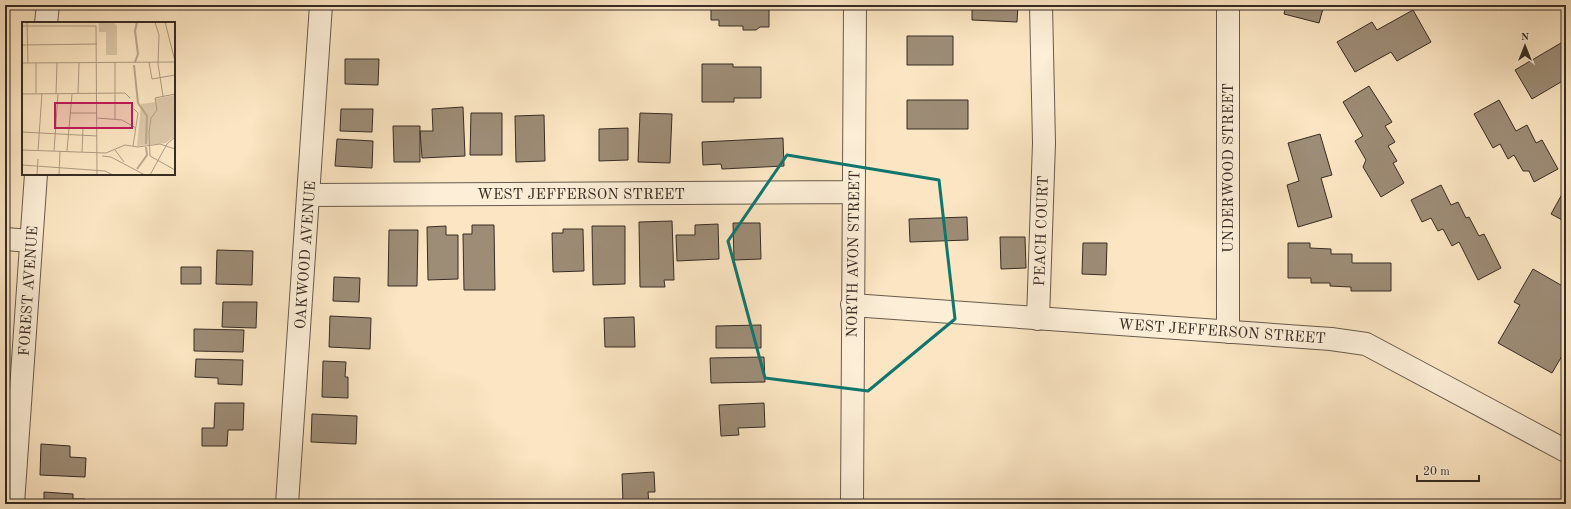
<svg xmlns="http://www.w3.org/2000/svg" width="1571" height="509" viewBox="0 0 1571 509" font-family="'Old Standard TT',serif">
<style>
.building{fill:#9d8c76;stroke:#372c24}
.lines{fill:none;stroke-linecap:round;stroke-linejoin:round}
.minor-casing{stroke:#685a4c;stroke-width:24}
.minor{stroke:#fceed7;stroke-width:22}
.marked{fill:none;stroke:#0f766e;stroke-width:3;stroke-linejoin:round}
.labels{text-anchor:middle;stroke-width:3.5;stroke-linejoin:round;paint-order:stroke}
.street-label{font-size:15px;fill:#372c24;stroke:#fceed7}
.inset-river{fill:none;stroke:#b8a68c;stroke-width:2}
.inset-road{fill:none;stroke:#ad9b83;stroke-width:1}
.view{fill:#c2185b;fill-opacity:0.15;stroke:#c2185b;stroke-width:2}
.inset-edge{fill:none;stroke:#372c24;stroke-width:2}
</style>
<rect width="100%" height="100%" fill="#fbe5c2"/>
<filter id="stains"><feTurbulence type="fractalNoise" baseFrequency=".005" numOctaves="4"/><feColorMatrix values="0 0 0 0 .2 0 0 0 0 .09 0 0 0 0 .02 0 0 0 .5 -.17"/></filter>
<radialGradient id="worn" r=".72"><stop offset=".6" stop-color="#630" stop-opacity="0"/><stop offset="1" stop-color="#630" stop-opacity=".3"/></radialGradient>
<path class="building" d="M711,5H769V27H760L756,30H743V26H719V20H711Z
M972,5H1018L1017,22L972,20Z
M1286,5H1324L1319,23L1284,14Z
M1498,5H1511L1501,10Z
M1413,10L1431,42L1397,61L1391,52L1355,72L1337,42L1372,22L1377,30Z
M907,36H953V65H907Z
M1566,40V79L1532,99L1515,70Z
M345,59H379L378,85L345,84Z
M702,64H733V67H761V98H734V102H702Z
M1369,86L1392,122L1385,126L1395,142L1388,146L1397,161L1393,163L1404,183L1381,197L1363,167L1366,160L1355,141L1363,136L1343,102Z
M907,100H968V129H907Z
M1499,100L1516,131L1527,125L1536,143L1542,140L1558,169L1534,182L1529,171H1523L1514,155L1508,159L1500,144L1493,148L1474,114Z
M463,107L465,156L422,158L420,131H433L432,109Z
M341,109H373L372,132L340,131Z
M471,113H502V155H470Z
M640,113L672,114L670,163L638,162Z
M544,115L545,161L516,162L515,116Z
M393,126H420V162H394Z
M628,128V160L599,161V129Z
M1320,134L1332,175L1321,178L1332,217L1298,227L1287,185L1299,181L1288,143Z
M783,138L784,166L722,169L721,164L703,165L702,142Z
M337,139L373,141L372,168L335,166Z
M1441,185L1451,205L1458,202L1466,218L1469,217L1479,236L1484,234L1501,268L1478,280L1459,242L1452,246L1443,229L1438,231L1431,218L1422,222L1411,200Z
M1566,187V222L1551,214Z
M967,217L968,240L910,242L909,219Z
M672,221L674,280H664L665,287H640L639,222Z
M733,223H760L761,259L734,260Z
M718,224L719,259L677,261L676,235H695V225Z
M472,225H494L495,290H464L463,234H472Z
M446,226V235H458V279L428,280L427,227Z
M592,226H625V284L593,285Z
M563,229H583L584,271L553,272L552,233H563Z
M389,230H418L417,286H388Z
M1000,237H1025L1026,268L1001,269Z
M1083,243H1107L1106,275L1082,274Z
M1288,243H1310V248L1331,249V254H1352V263H1391V291H1351V287L1330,286V283H1311V278H1288Z
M217,250L253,251L252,285L216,284Z
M181,267H201V284H181Z
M1533,269L1566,288V349L1552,373L1498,343L1520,305L1514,302Z
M334,277L360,278L359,302L333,301Z
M223,302H257L256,328L222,327Z
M330,316L371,318L370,349L329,347Z
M634,317L635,347H605L604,318Z
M761,325V348H716V326Z
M194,329L244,330L243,352L194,351Z
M764,357L765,382L711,383L710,358Z
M196,359L243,360L242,385L218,384V378L195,377Z
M323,361L346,362L345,377H348V398L322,397Z
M215,403H244L243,430H228L227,446H202V428H214Z
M764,403L765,427L738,428L739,435L721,436L719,405Z
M312,414L357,416L356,444L311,442Z
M41,444L70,446V457L86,458L85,477L40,475Z
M654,472L655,492H648L649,504H623L622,474Z
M44,492L73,494V499H85V504H44Z"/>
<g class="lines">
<defs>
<path id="minor" d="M1228,5V332
M46,23L48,5
M309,195L854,192
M5,239L31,241
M852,305L1331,339L1366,344L1566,451
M1038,319L1044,143L1041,5
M13,504L36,174
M287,504L321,5
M852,504L855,5"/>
</defs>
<use href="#minor" class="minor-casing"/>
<use href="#minor" class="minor"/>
</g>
<path class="marked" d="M787,155L939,180L955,319L868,391L765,378L728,241Z"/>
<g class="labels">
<g class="street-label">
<text transform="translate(1228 168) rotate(-90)" y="5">UNDERWOOD STREET</text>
<text x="581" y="199">WEST JEFFERSON STREET</text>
<text transform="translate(1041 231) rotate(-88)" y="5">PEACH COURT</text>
<text transform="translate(853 254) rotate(-89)" y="5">NORTH AVON STREET</text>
<text transform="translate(305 255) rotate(-86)" y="5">OAKWOOD AVENUE</text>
<text transform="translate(28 291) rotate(-86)" y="5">FOREST AVENUE</text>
<text transform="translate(1222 331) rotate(4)" y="5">WEST JEFFERSON STREET</text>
</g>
</g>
<g transform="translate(22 22)">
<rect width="153" height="153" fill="#fbe5c2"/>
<path d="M91,0L95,4V33H84V10H77V1L69,0ZM153,73V114L144,121L115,124L119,82L134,80L133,77Z" fill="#dac6a7"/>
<path class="inset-river" d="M113,40L116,32L113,9L115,0M112,43L116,81L125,94L124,122M115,147L125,133L124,125"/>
<path class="inset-road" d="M5,0L6,41M133,0L137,13L136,42L141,74M143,0L153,39M0,4H74L75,153M0,23L75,22M93,40V98M127,40L130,57L153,53M0,41L153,40M14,71V41M0,72L103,71L108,76M34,72L35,41M56,72L57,41M153,72L133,76L135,88L129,96L127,110L128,134L153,148M48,91H75M75,96L100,98L114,106M0,110L75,114M111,124L116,91L112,87M0,128L84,131L103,123L116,125L138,122L153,127M93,128L102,140M16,129L20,71M32,129L36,72M45,129L50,72M60,130L61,107M80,134L89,135L123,153M0,143L83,149L91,153M15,153L16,137M37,153L38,129M128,153L145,122L153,115"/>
<path class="view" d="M33,81H110V106H33Z"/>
<rect width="153" height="153" class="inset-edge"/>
</g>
<rect width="1571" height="509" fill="none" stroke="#fbe5c2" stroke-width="20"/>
<rect x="6" y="6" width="1559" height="497" fill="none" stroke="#372c24" stroke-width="2"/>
<rect x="10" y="10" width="1551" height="489" fill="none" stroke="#372c24"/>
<g transform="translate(1525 46)" stroke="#fceed7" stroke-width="3" paint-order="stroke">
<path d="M0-3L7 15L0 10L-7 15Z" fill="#372c24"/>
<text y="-6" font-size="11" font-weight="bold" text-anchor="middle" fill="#372c24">N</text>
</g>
<path d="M1417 475v6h62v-6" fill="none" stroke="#372c24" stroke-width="2"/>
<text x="1423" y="475" font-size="12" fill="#372c24" stroke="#fceed7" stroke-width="3" paint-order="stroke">20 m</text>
<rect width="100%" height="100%" filter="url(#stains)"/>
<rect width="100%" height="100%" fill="url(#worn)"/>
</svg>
